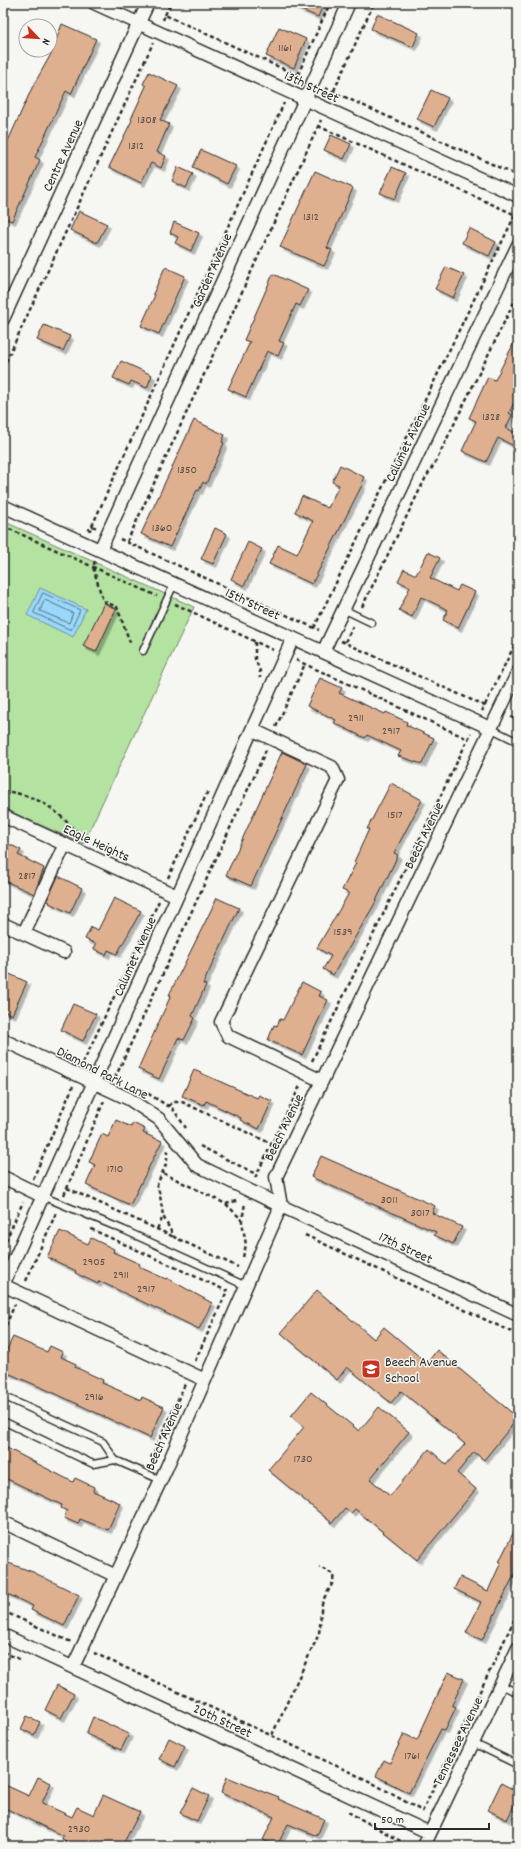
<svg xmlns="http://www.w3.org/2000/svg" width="521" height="1849" viewBox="0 0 521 1849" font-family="Dekko,sans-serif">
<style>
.green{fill:#b3e2a1;stroke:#6f8666}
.water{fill:#99d8fb;stroke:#6d93a8}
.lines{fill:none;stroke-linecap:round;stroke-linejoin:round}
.shore{stroke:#57707e;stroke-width:1}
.building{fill:#dfb090;stroke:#2b2b2b;filter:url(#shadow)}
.lane-casing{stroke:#2b2b2b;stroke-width:9}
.street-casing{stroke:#2b2b2b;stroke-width:15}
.path{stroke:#2b2b2b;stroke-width:2.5;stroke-dasharray:4 3;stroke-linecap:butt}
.lane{stroke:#f6f6f2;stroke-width:6}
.street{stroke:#f6f6f2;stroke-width:12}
.labels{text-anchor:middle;stroke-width:3;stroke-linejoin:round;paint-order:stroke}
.number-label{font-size:12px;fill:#584c44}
.street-label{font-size:14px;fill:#2b2b2b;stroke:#f6f6f2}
.poi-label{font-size:14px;fill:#2b2b2b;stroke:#f6f6f2;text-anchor:start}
</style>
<defs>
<filter id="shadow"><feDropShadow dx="3.5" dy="3.5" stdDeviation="0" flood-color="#0004"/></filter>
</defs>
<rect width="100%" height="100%" fill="#f6f6f2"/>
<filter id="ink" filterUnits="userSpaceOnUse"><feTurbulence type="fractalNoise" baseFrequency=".025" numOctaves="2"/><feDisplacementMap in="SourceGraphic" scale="8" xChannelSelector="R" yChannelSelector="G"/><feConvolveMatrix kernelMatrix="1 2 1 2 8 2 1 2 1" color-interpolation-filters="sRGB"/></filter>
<g filter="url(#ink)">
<path class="green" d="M3,521L194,607L83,844L3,808Z"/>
<path class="water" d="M40,588L86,609L73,637L27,615Z"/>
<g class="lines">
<path class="shore" d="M43,593L80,610L71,630L34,613Z
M45,600L73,613L69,623L40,611Z"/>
</g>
<path class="building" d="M285,3H324L318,17Z
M377,14L419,33L413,47L371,29Z
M62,24L96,39L71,94L66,91L35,157L40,160L12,221L3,217V152L32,88L51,54Z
M279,27L306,39L294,68L266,56Z
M149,72L178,86L160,120L169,124L157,152L166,156L161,168L151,163L141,183L109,167L132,120L131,119L146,86L143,84Z
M431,90L448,98L434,127L417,119Z
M331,135L351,144L344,159L324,150Z
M201,150L236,166L227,184L193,167Z
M178,167L193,174L186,188L172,181Z
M392,167L406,173L395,199L380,193Z
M315,171L353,188L327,248L332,250L324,266L280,247Z
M79,211L107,224L97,243L70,230Z
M174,222L199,233L191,251L175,243L178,237L170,233Z
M469,228L496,242L489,256L462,243Z
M165,267L185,276L159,334L141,326L155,295L153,294Z
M446,267L464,275L453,298L435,289Z
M273,274L308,290L300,306L296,304L279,341L284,343L278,356L267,351L246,397L228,389L250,342L244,340Z
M44,325L70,336L63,351L37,340Z
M518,335V378L513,389L518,391V394L509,413L512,415L506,428L518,434V448L498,438L486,462L462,451L476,421L469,418L488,377L495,380Z
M121,361L152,375L147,388L131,381L129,385L113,378Z
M194,420L225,435L222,442L224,443L206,484L203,482L199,491L197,490L170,547L141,534Z
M340,465L364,477L361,484L362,485L312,584L269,564L278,545L297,554L313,521L295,512L302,496L328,508L339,485L332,482Z
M215,528L227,534L213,564L201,559Z
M248,542L262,549L244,586L231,579Z
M428,552L440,558L430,578L457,591L460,585L475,592L458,628L443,620L448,610L421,597L412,617L399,610L410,587L398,581L404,569L416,575Z
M104,603L116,609L96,652L83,646Z
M320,678L342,688L339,693L385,714L386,712L407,722L406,725L434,738L422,764L398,756L401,751L367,735L365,738L334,723L336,720L307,706Z
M282,752L307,764L251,886L226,875Z
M391,783L422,800L394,853L398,855L374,905L333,975L323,969L331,956L317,948L349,893L342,890L356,863L354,862L369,829H367Z
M3,841L21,850L18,855L44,868L34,894L3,880Z
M58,876L82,888L70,913L49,903L50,902L47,901Z
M114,898L141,911L117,954L108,950L106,955L94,949L96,944L85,939L91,927L98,930Z
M217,898L239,908L203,984L206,985L192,1016L195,1018L184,1040L178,1038L159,1079L138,1069L171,995H169Z
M3,971L27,982L12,1015L3,1011Z
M302,982L321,992L319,996L328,1000L302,1055L268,1040L274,1025L277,1026L280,1019L283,1020Z
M73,1004L96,1014L83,1041L61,1030Z
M194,1070L257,1098L259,1095L272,1101L259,1129L240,1120L241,1118L206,1101L204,1105L182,1096Z
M116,1120L131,1127L133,1123L145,1129L143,1133L162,1141L130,1205L86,1185L95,1165L89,1162L102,1134L108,1137Z
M321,1156L435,1206L432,1213L462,1227L453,1244L434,1235L436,1232L311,1177Z
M60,1231L88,1244L91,1238L114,1249L113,1252L140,1264L139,1267L166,1279L167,1278L212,1303L199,1329L99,1281L98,1284L75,1273L76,1271L47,1257Z
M317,1290L374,1339L384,1327L427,1363L437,1350L518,1418L484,1460L474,1452L457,1473L476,1489L417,1560L355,1509L351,1513L345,1508L332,1523L268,1470L304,1427L291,1416L311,1392L359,1431L379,1407L409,1432L370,1479L390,1496L429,1449L447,1465L465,1444L401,1391L391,1403L347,1367L337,1380L281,1333Z
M13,1337L47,1352L50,1346L63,1352L61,1357L76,1364L75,1367L103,1380L102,1383L141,1400L142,1397L164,1407L150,1438L54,1393L3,1371V1358Z
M3,1446L73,1482L75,1478L94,1487L93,1491L120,1503L108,1530L80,1519L78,1524L64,1518L67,1511L61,1508L62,1505L3,1477Z
M518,1523V1567L482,1640L466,1633L481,1602L454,1589L460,1577L488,1591L501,1562H499Z
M3,1561L33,1572L79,1595L64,1626L31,1610L33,1606L3,1592Z
M448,1672L464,1679L452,1705L456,1707L445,1730L441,1729L409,1793L376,1776L384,1760L390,1763L404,1734L417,1740Z
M57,1685L74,1694L61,1718L45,1710Z
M27,1716L40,1722L34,1735L21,1729Z
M93,1717L129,1734L121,1750L86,1734Z
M169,1738L185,1746L175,1767L159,1759Z
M38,1777L51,1783L42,1803L72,1817L77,1807L94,1815L103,1795L140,1812L122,1846H76L62,1839L63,1836L3,1807V1784L29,1796Z
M227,1777L266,1793V1792L279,1797L278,1799L324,1819L317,1836L288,1824L277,1846L263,1840L274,1817L221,1793Z
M501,1783L518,1792V1797L507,1820L488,1810Z
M193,1788L209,1796L197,1821L180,1813Z"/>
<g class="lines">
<defs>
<path id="lane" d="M343,609L372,623
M143,651L174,584
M490,728L518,742
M42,1196L124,1230L246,1286
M3,1396L103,1442L115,1460L161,1480
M3,1421L93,1464L115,1460
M501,1685L518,1693
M473,1743L518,1765"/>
<path id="street" d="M94,3L518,196
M3,319L148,3
M3,506L490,728
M100,550L349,3
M323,652L518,245
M253,730L332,767L338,780L221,1022L228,1036L322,1081
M3,816L177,896
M3,924L64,952
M24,933L65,844
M3,1040L129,1099L159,1119L197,1165L281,1206L518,1315
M3,1177L42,1196
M3,1285L293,638
M3,1285L205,1380
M3,1522L116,1576
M3,1635L430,1833
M73,1667L166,1469L281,1206L276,1177L518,672
M424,1846L518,1648"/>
</defs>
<use href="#lane" class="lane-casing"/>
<use href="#street" class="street-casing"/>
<path class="path" d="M165,15L171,3
M163,20L165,15L301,77
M295,81L330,3
M325,88L518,176
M331,97L374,3
M318,126L518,216
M3,368L153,43
M3,490L9,493
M3,526L157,596
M92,526L284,103
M88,529L90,530L92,526L97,528
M120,539L319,630
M127,542L321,120
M95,561L93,567L103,601L117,607L131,645
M175,604L273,650
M362,607L425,479L435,463L518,294
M314,628L518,209
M341,641L485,706L482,711
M255,642V659L260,671V678
M345,642L354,624
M296,660L468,739
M485,705L518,638
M511,717L517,720L518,717
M276,727L305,664
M3,791C39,795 56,809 79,835
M168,878L208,791
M312,1061L471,733
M83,1063L159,901
M115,1078L266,750
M142,1090L173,1109L186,1128
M169,1106L173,1102H182L272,1144
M200,1146L256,1174
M167,1150V1162L157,1185L160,1195L163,1216L174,1237L238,1267
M163,1173L226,1204L239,1200
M255,1178L301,1084
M33,1179L73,1086
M67,1188L174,1237
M64,1195L104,1101
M226,1204L242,1220
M91,1229L227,1291
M157,1229L163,1217
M305,1235L518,1335
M3,1247L23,1202
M243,1257L246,1245L242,1221L245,1203
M26,1281L56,1213
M3,1332L15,1304
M195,1361L228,1289
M151,1458L185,1384
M3,1611L71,1642
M3,1652L19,1659
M94,1653L369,1781L422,1811
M272,1735L318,1636C322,1624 319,1612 323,1601C327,1590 335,1585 333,1574L319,1567
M348,1812L406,1844
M422,1812L518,1612"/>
<use href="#lane" class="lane"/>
<use href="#street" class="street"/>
</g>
</g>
<defs>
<symbol id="school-square" viewBox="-11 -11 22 22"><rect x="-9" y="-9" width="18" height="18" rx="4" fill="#c8321e" stroke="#f6f6f2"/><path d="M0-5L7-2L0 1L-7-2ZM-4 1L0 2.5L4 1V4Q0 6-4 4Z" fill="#fff"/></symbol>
</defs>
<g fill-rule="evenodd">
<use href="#school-square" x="360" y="1358" width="22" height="22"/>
</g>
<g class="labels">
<g class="number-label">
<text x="285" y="51">1161</text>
<text x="147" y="123">1308</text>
<text x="136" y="149">1312</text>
<text x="311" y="220">1312</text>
<text x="491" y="420">1328</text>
<text x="187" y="473">1350</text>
<text x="162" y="531">1360</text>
<text x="356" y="721">2911</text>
<text x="391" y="734">2917</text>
<text x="395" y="818">1517</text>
<text x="27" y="879">2817</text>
<text x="343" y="935">1539</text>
<text x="115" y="1172">1710</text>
<text x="389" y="1203">3011</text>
<text x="420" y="1216">3017</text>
<text x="94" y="1265">2905</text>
<text x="121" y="1278">2911</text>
<text x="146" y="1292">2917</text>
<text x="94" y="1400">2916</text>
<text x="303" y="1462">1730</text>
<text x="412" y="1759">1761</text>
<text x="79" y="1832">2930</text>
</g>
<g class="street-label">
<text transform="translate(312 86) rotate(25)" y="5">13th Street</text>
<text transform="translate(62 155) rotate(-65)" y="5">Centre Avenue</text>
<text transform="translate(211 270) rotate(-66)" y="5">Garden Avenue</text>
<text transform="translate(407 442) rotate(-64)" y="5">Calumet Avenue</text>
<text transform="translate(253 603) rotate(25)" y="5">15th Street</text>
<text transform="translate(423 835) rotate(-64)" y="5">Beech Avenue</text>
<text transform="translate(97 842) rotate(25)" y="5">Eagle Heights</text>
<text transform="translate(134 956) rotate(-66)" y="5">Calumet Avenue</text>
<text transform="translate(103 1072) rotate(27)" y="5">Diamond Park Lane</text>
<text transform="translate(283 1127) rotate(-64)" y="5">Beech Avenue</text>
<text transform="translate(406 1247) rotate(25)" y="5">17th Street</text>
<text transform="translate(163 1436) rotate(-66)" y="5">Beech Avenue</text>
<text transform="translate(223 1720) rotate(25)" y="5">20th Street</text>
<text transform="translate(457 1741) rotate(-64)" y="5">Tennessee Avenue</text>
</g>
<g class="poi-label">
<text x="385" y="1366">Beech Avenue<tspan x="385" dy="16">School</tspan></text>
</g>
</g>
<rect width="521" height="1849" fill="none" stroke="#f6f6f2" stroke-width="16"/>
<rect x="8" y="8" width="505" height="1833" fill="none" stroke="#2b2b2b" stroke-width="1.5" filter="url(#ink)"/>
<g transform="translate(38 38) rotate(115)"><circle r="19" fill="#f6f6f2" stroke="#a5a5a2"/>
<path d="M0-3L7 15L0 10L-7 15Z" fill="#c8321e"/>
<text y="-6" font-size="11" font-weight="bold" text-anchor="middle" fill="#2b2b2b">N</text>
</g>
<path d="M375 1823v6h114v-6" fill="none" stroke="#2b2b2b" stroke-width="2"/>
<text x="381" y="1823" font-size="12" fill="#2b2b2b" stroke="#f6f6f2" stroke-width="3" paint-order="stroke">50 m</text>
</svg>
